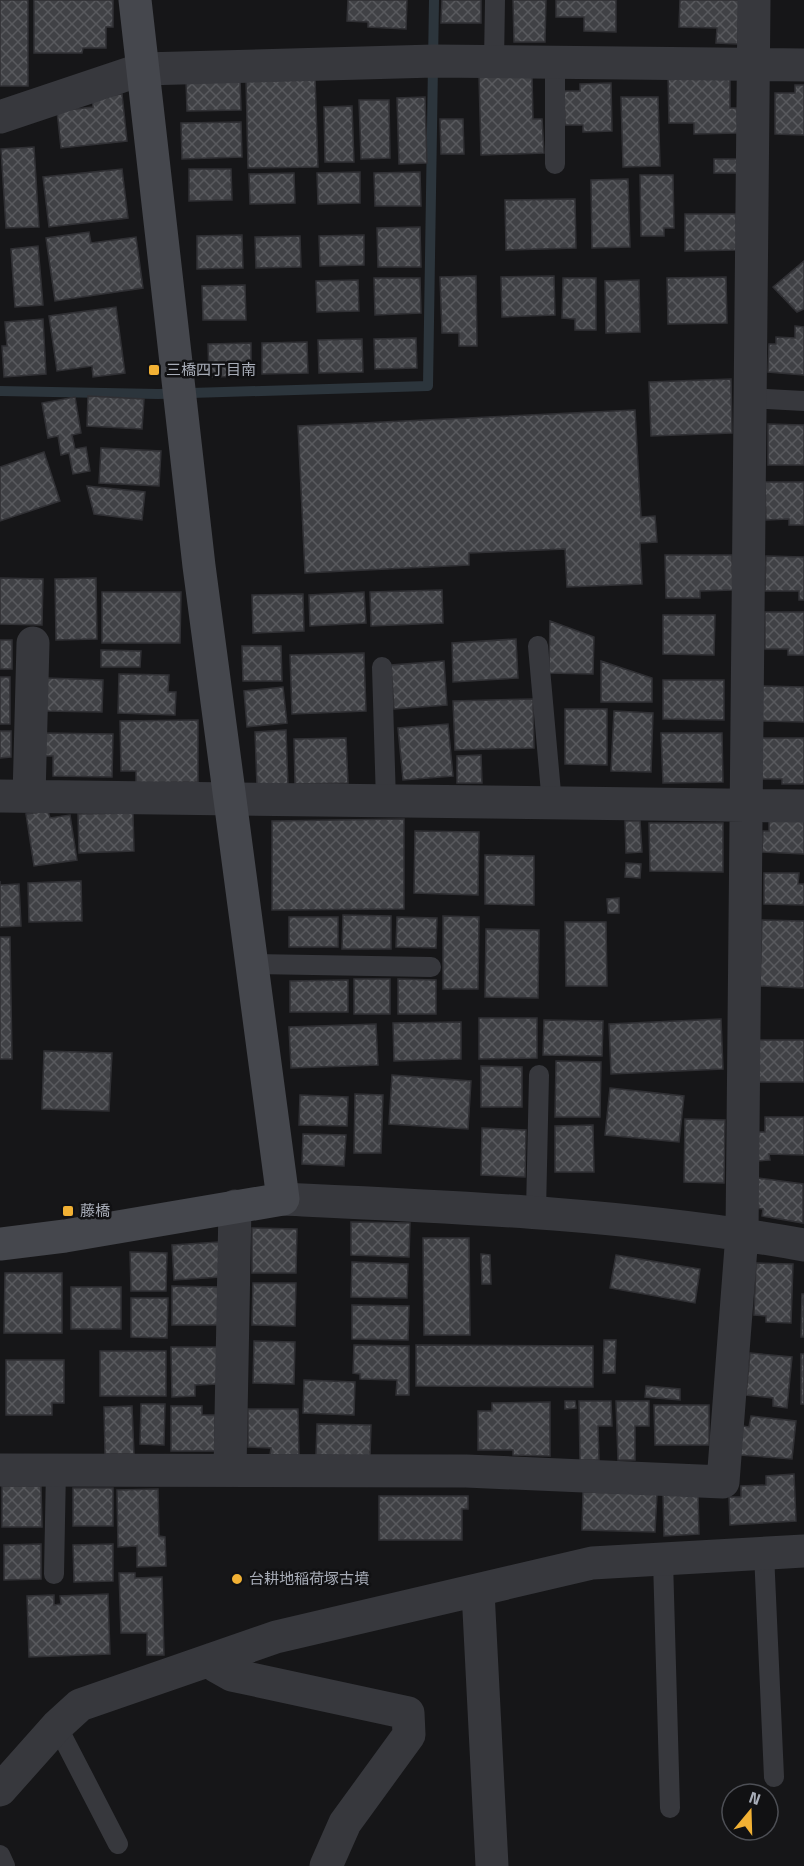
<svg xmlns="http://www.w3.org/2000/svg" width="804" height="1866" viewBox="0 0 804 1866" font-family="'Titillium Web','Noto Sans JP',sans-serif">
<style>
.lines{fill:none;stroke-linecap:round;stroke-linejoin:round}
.stream{stroke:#2c353c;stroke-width:10}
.building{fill:url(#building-cross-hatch);stroke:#303034;stroke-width:1.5}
.lane{stroke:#37383d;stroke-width:20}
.street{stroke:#37383d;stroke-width:33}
.secondary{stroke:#45474d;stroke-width:33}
.poi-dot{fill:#f2b134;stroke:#111113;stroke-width:2}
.labels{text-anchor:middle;stroke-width:5;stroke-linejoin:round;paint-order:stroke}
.poi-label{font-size:15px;fill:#a8adb8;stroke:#111113;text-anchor:start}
</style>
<defs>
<pattern id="building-cross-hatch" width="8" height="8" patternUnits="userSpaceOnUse" patternTransform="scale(1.5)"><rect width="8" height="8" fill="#404145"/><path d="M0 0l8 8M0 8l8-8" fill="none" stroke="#595a5e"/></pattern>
</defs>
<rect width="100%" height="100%" fill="#161618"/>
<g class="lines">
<path class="stream" d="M0,391L158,394L428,386L434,0"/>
</g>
<path class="building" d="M0,0H28V86H0Z
M34,0H113V27H106V48H83L82,53H34Z
M348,0H407L406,29L368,27V22L347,21Z
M442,0H481V23H441Z
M513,0H546L545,42H514Z
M556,0H616V32L584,31V17H556Z
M680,0H739L738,44L716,43L717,28L679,27Z
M730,74V108H737L738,133L694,134V123H669L668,75Z
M532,75L533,119H542L544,153L481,155L479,76Z
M315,77L318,167L248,168L246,78Z
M240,78L241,110L187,111L186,80Z
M611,83L612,131L583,132V125H565L564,91H580V84Z
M795,85H804V135L775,134V93H795Z
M122,94L127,141L61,148L57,111L93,107L92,98Z
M425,97L427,163L399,164L397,98Z
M621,97H658L660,166L623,167Z
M359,100H389L390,158L361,159Z
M352,106L354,162H325L324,107Z
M440,119H463L464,154H441Z
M241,122L242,157L182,159L181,123Z
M34,147L39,227L6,228L1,149Z
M714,159H738V173H714Z
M122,169L128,218L49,227L43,177Z
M189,169H231L232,200L189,201Z
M360,172V203L318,204L317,173Z
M420,172L421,206H375L374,173Z
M294,173L295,203L250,204L249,174Z
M640,175H673L674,228H664V236H641Z
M628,179L630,247L592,248L591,180Z
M575,199L576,248L506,250L505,200Z
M685,214H736L737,250L685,251Z
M420,227L421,267H378L377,228Z
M89,232L91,243L136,237L143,288L55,301L46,238Z
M242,235L243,268L197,269V236Z
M364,235V265L320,266L319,236Z
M300,236L301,267L256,268L255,237Z
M38,246L43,305L15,307L11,249Z
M804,261V309L797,312L773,287Z
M476,276L477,346H459V333H442L440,277Z
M554,276L555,315L502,317L501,277Z
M726,277L727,323L668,324L667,278Z
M374,278H420L421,313L375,315Z
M563,278H596V330H575V319L562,318Z
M358,280L359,311L317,312L316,281Z
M639,280L640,332L606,333L605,281Z
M245,285L246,320H203L202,286Z
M116,307L125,373L93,377L92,366L57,371L49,316Z
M43,319L46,374L4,377L2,346H7L5,322Z
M795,326L804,327V375L768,372L769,344H776V337L795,338Z
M416,338L417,368L375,369L374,339Z
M362,339L363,372L319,373L318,340Z
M307,342L308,373L262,374V343Z
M251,343V376L209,377L208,344Z
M731,379L732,433L651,436L649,382Z
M88,396L144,399L142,429L87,426Z
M75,397L81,433L72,435L75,449L86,447L90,471L73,474L69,453L61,455L58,436L48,438L42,403Z
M635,410L641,517L655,516L657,542L640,543L642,584L567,587L565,549L469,553V565L305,573L298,426Z
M768,424L804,425V465H768Z
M101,448L161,451L159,486L99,483Z
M44,452L60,501L0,521V467Z
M765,482H804V525H789V519L766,520Z
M87,486L145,492L142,520L94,514Z
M665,555H732L733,590L700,591V598H666Z
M766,556L804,557V600H799V591H765Z
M0,578L43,579L42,625L0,624Z
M96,578L97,639L56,640L55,579Z
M442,590L443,623L371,626L370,592Z
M102,592H181L180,643H102Z
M364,592L366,623L310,626L309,595Z
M303,594L304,631L253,633L252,595Z
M765,612H804V655H788V649H765Z
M663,615H715L714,655L663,654Z
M550,621L594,637L593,674L549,673Z
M516,639L518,678L453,682L452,643Z
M0,640H12V669H0Z
M242,646H281L282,681H243Z
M101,650L141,651L140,667H101Z
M364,653L366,711L292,714L290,655Z
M444,661L447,705L394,709L391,665Z
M601,661L652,678V702H601Z
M119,674L169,675L168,692H176L175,715L118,713Z
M0,677H10V724H0Z
M46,678L103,680L102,712L45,711Z
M663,680H724V720L663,719Z
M760,686L804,687V722L760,721Z
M283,687L287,723L247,727L244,691Z
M533,699L534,748L455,750L453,701Z
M565,709H607V765L565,764Z
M614,711L653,713L651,772L611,771Z
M198,720V782L136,783V771H121L120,721Z
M448,724L453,776L403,780L398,728Z
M286,730L288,786L257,787L255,732Z
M0,731H11V757L0,758Z
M43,733L113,734L112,777L53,776V756H42Z
M661,733H722L723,782L663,783Z
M346,738L348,783L295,784L294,739Z
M761,738H804V784H782V779H761Z
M481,755L482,783H457V756Z
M48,811L50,818L70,815L77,860L34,866L26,814Z
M133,813L134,851L79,853L78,814Z
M404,819V909L272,910V821Z
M769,820L804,821V854L762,852L763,831H769Z
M625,821H640L642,852L626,853Z
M649,823H723V872L650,871Z
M415,831L479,832L478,895L414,893Z
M485,855L534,856V905L485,904Z
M626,863L641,864L640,878L625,877Z
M764,873H799L798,884H804V905L764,904Z
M0,881V885L19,884L21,926L0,927Z
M81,881L82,921L29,922L28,883Z
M619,898V913H608L607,899Z
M343,915L391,916V949H342Z
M443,916L479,917L478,989H443Z
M289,917H338V947H289Z
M397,917L437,918L436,948L396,947Z
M762,920L804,921V988L760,986Z
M565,922H606L607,986H566Z
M486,929L539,930L538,998L485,997Z
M0,937H10L12,1059H0Z
M354,979H390V1014H354Z
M398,979L436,980V1014H398Z
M348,980V1012H290V981Z
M479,1018H537V1058L479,1059Z
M721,1019L723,1069L611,1074L609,1024Z
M544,1020L603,1021L602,1056L543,1055Z
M461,1022V1059L394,1061L393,1023Z
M376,1024L378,1065L291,1068L289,1027Z
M759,1040H804V1082H759Z
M44,1051L112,1053L109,1111L42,1109Z
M556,1061L601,1062L600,1117H555Z
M481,1066L522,1067V1107H481Z
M392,1075L471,1081L468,1129L389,1124Z
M610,1088L684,1096L679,1142L605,1135Z
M355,1094L383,1095L381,1153H354Z
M300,1095L348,1097L347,1126L299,1125Z
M765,1117H804V1155L769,1154L770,1160L757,1161L756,1132H765Z
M685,1119L725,1120L724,1183L684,1182Z
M593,1125L594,1172H555V1126Z
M482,1128L526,1130L525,1177L481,1175Z
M303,1134L346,1135L344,1166L302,1164Z
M758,1178L803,1184V1223L762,1216L763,1209L754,1208Z
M351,1222L410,1223L409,1257L351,1255Z
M252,1228L297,1229L296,1273H252Z
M423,1238H469L470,1335H424Z
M219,1242L221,1277L174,1280L172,1245Z
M130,1252L167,1253L166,1291H131Z
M481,1254L490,1255L491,1284H482Z
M616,1255L700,1269L695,1303L610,1288Z
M352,1262L408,1264L407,1298L351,1297Z
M756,1263L793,1264L791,1323L766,1322V1316L754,1315Z
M5,1273H62V1333H4Z
M253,1283H296L295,1326L252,1325Z
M172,1286L220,1287V1325H172Z
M71,1287H121V1329H71Z
M802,1294H804V1337H801Z
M131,1298H168L167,1338L131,1337Z
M352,1305L409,1306L408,1340L352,1339Z
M604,1340H616L615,1373H603Z
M254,1341L295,1342L294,1384L253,1383Z
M354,1345L409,1346V1395H396L397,1380L360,1379V1374L353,1373Z
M416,1345L593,1346V1387L416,1386Z
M171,1347H219V1384L195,1385V1396L172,1397Z
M100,1351H166V1396H100Z
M750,1353L792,1357L787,1408L773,1406V1398L746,1395Z
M801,1354H804V1404H801Z
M6,1360H64V1403H52V1415H6Z
M304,1380L355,1382L354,1415L303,1413Z
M646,1386L680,1389V1400L645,1397Z
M565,1401H575L576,1408L565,1409Z
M579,1401H611L612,1426H598L599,1460H580Z
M616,1401H649V1426H635V1460H618Z
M550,1402V1456L513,1455V1450H478V1411H492V1403Z
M141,1404H165L164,1445L140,1444Z
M654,1405H709V1445H655Z
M132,1406L134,1454H105L104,1407Z
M171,1406H202V1415H215V1451H171Z
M248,1409H298L299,1455H270L271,1448L248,1447Z
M751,1416L796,1421L792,1459L740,1455L743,1426L749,1427Z
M317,1424L371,1425L370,1457L316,1455Z
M794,1474L796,1521L730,1525L729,1497H741V1486L766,1485V1476Z
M2,1486H41L42,1527H2Z
M73,1488H113V1526H73Z
M158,1489L159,1536L165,1537L166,1566L137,1567V1546L118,1547L117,1490Z
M583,1492L657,1494L655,1532L582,1530Z
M698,1493L699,1534L664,1536L663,1494Z
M379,1496H468V1509H462V1540H379Z
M41,1544V1579L4,1580V1545Z
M113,1544V1581L74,1582L73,1545Z
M119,1573H135V1578L162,1577L164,1655H147V1633H121Z
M108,1594L110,1654L29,1657L27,1596L54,1595V1605L61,1604L60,1596Z"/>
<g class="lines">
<path class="lane" d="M494,62L495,0
M555,164V63
M750,398L804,401
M538,646L552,804
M382,667L386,802
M252,964L431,967
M536,1211L539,1075
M764,1553L774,1777
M663,1560L670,1808
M54,1574L56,1469
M57,1726L118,1844
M0,1855L5,1866"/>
<path class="street" d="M0,117L143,69L434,61L804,65
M0,796L804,806
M29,797L33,643
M283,1199C458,1207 632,1214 804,1245
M0,1470L466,1471L723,1482L742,1234L754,0
M230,1470L235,1206
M478,1591L492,1866
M212,1659L216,1666L232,1675L408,1713L409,1735L345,1823L326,1866
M0,1790L57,1726L80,1705L276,1637L592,1563L804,1551"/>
<path class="secondary" d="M0,1244L65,1236L283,1199L199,566L135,0"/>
</g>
<g class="poi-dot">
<rect x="148" y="364" width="12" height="12" rx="3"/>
<rect x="62" y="1205" width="12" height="12" rx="3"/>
<circle cx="237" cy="1579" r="6"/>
</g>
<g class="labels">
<g class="poi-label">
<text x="166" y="375">三橋四丁目南</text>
<text x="80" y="1216">藤橋</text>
<text x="249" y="1584">台耕地稲荷塚古墳</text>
</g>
</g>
<g transform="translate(750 1812) rotate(19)"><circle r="28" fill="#111113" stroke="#4d4f55" stroke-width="1.5"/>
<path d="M0-4.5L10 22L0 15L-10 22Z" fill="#f2b134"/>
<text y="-9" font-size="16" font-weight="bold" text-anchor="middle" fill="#a8adb8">N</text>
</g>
</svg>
